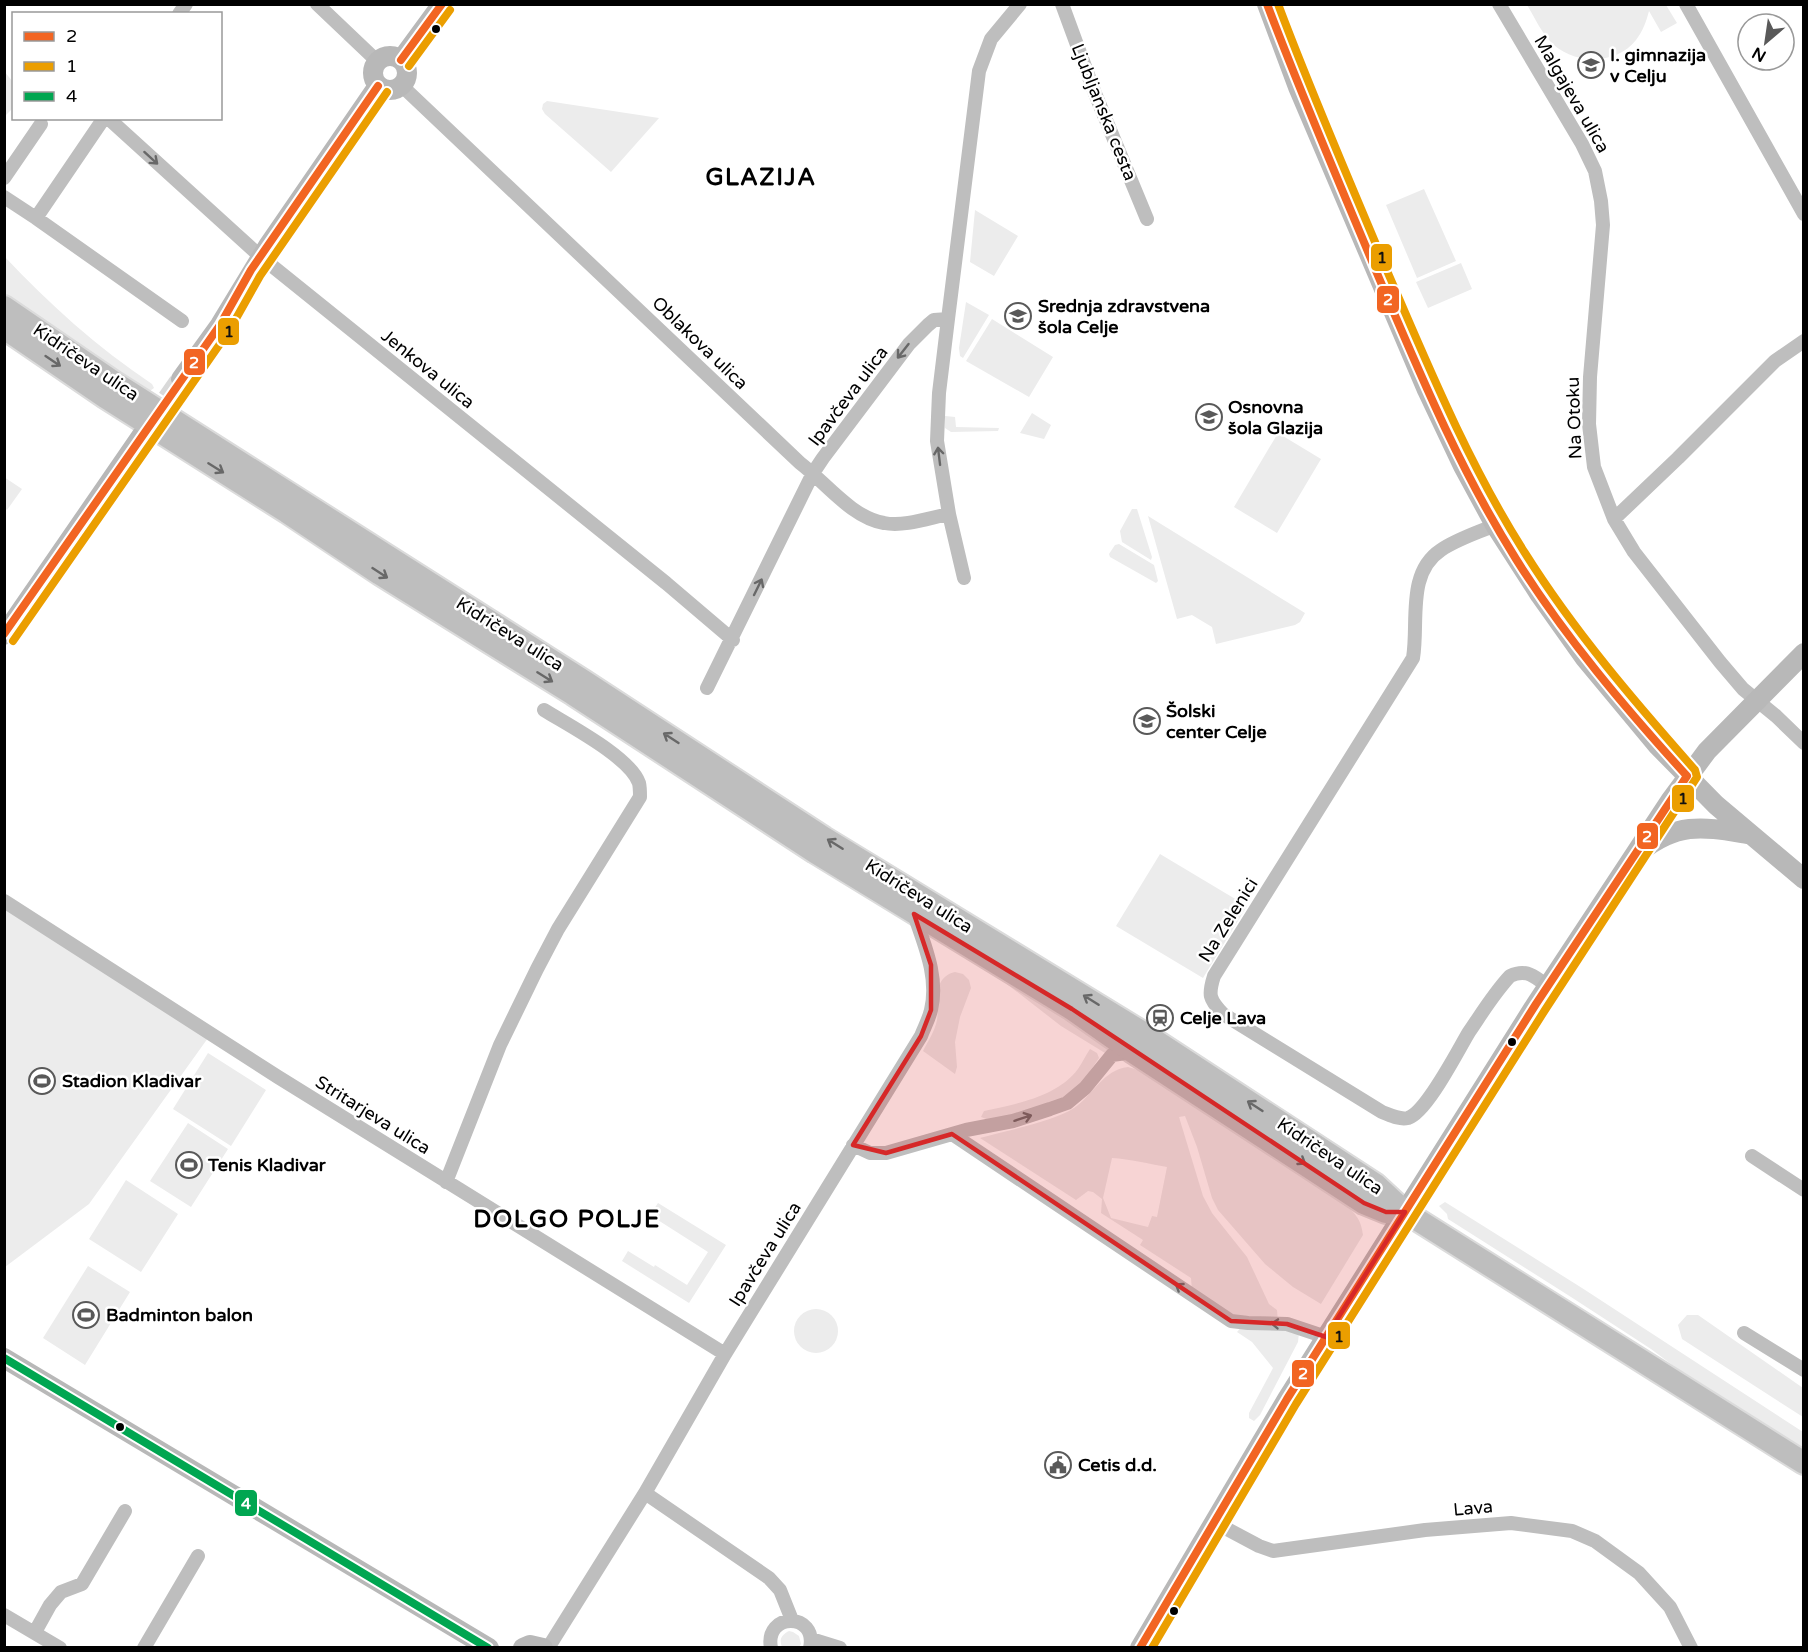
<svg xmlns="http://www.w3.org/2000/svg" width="1808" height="1652" viewBox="0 0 1808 1652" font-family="'Varela Round',sans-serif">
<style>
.green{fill:#ececec;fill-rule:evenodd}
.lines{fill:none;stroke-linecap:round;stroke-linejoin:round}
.secondary-tunnel{stroke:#d9d9d9;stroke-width:20;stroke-dasharray:20 10;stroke-linecap:butt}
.primary-casing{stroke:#dbdbdb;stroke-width:26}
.street{stroke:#bebebe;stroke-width:14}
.secondary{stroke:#b8b8b8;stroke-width:20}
.primary{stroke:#bebebe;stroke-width:22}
.bus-1-casing{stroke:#fff;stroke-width:12}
.bus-2-casing{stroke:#fff;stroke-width:12}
.bus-3-casing{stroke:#fff;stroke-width:12}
.bus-1{stroke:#f26522;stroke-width:8}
.bus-2{stroke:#eb9e00;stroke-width:8}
.bus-3{stroke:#00a651;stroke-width:8}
.oneway{stroke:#686868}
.marked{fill:#d62828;fill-opacity:0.2;stroke:#d62828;stroke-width:4.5;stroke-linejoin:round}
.bus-dot{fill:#000;stroke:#fff;stroke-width:2}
.labels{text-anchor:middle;stroke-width:5;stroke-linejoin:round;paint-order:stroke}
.poi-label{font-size:18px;font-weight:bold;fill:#000;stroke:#fff;text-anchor:start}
.street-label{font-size:18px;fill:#000;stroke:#fff}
.district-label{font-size:24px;font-weight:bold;letter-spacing:1.5px;fill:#000;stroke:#fff}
.line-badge{stroke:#fff;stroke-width:2}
.badge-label{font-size:16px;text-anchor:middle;font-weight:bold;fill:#fff}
.pale-badge-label{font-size:16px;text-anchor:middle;font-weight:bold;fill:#111}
</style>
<rect width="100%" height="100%" fill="#fff"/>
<path class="green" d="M1527,5H1666L1677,23L1661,32L1649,11C1646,22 1643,31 1636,40C1616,66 1570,65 1549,40C1540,30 1534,16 1527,5Z
M4,71L13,82V108L5,116Z
M547,101L659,118L611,172L545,114L542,109L543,104Z
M1424,189L1456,261L1417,278L1386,205Z
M975,210L1018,236L994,276L970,262Z
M4,256C49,304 97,347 152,384L154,388L147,393L5,296Z
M1461,263L1472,289L1428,308L1416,282Z
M966,302L989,315L963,358L960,356L959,348Z
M992,319L1053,357L1029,397L966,361Z
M1032,413L1051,425L1044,439L1020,433Z
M945,416L955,417L956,427L999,428L998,431L951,432L945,428Z
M1278,433L1321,459L1277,533L1234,507Z
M4,477L22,489L7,510L5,508Z
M1132,509H1137L1152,557L1151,560L1122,542L1120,531Z
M1148,516L1305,613L1300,622L1295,625L1216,644L1212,627L1192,615L1177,619Z
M1119,544L1154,565L1158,581L1156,583L1110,557L1109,554L1115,545Z
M1160,854L1247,906L1203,978L1116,926Z
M5,907L208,1038L89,1204L5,1267Z
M955,972L963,974L969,980L971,988L960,1017L955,1042L957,1067L955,1074L923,1051C928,1041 935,1031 937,1020C940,1002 931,978 955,972Z
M994,974L1109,1044L1110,1051L1105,1053L1061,1026Z
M1090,1049L1097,1053L1099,1058L1080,1086L1061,1100L1014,1115L989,1120L981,1117L984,1111C1016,1104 1057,1097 1078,1069C1082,1063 1086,1055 1090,1049Z
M208,1053L266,1090L231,1146L173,1109Z
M1128,1067L1138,1070L1342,1202C1354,1212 1361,1218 1363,1235L1321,1304L1293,1287L1265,1264L1218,1210L1212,1198L1197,1147L1185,1116L1179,1117L1203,1196L1212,1213L1247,1257L1269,1304L1277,1310L1278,1322L1299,1332L1298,1342L1260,1415L1254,1421L1249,1418V1413L1273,1368L1252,1342L1237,1332L1245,1323L1192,1291L1191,1278L1140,1245L1143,1240L1101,1213L1102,1199L1093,1192L1088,1191L1076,1200L980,1138C1004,1131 1055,1121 1074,1108C1093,1095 1103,1070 1128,1067ZM1112,1158C1130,1159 1149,1164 1167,1167L1157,1217L1152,1216L1148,1227L1111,1218L1103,1198Z
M188,1123L228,1149L191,1207L150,1181Z
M126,1180L178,1214L141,1272L89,1239Z
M1445,1202L1582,1288L1803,1432V1452L1683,1373L1651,1349L1571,1297L1448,1219L1447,1214L1439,1206Z
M658,1203L726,1245L689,1303L622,1261L628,1251L654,1267L655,1265L687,1285L708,1252L650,1215Z
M88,1266L130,1292L85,1365L43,1338Z
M794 1331a22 22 0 1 1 44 0a22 22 0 1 1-44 0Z
M1687,1315H1698L1803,1388V1417L1682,1339L1678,1325Z
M789,1631L793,1632L799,1636L801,1644L799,1647H782C779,1640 781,1635 789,1631Z"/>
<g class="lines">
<path class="secondary-tunnel" d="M150,423L181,379"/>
<defs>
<path id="primary" d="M4,307L115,383L582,680L824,838L1148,1036L1376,1185L1405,1212L1804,1463
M4,328L105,397L287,512L380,574L573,694L815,852L1072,1009L1133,1052L1364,1203L1386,1212H1405"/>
</defs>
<use href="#primary" class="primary-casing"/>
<path class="street" d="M317,4L377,61
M1062,4L1094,91L1147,219
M1499,4L1582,144L1595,171L1601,201L1603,225L1590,377L1589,424L1594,467L1614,519L1634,552L1720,662L1743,689L1776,716L1804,743
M1686,4L1804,214
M179,14L186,4
M402,86L800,463C825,482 852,518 884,523C904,527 929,518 949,514L964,578
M108,118L261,257L666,583L733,640
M4,178L41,124
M4,197L36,218L104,118
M36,218L182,321
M948,319L979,71L991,39L1020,4
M1614,519L1678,458L1775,361L1804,341
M1495,525C1477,533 1457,539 1441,550C1406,573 1419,623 1413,658L1214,976C1208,995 1209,999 1223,1014L1382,1112C1390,1115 1399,1120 1408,1118C1427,1112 1458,1050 1469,1032C1482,1013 1494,993 1510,976C1527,968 1534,977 1548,986
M707,688L813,473L823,458L909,344L928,325L934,320L948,319L939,393L937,441L949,514
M4,901L278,1077L725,1354
M952,1134L1231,1321L1248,1323L1287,1324L1326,1337
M853,1145L870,1153H886L966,1130L1013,1121L1050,1109L1067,1103L1085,1088L1112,1055L1133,1052
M1752,1156L1804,1190
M446,1182L500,1045L537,969L558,929L640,797C640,793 640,787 639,783C630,757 568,725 544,710
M1744,1333L1804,1370
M645,1493L769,1578L780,1590L792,1620
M1214,1522L1259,1546L1273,1551L1425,1530L1511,1523L1572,1531L1595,1541L1639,1573L1670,1607L1691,1648
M4,1615L60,1648
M35,1632L50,1605L61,1592L82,1584L125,1511
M811,1639L840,1648
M144,1648L198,1556
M548,1648L645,1493L725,1354L921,1036C924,1028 929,1019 931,1010C939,977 924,944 914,914
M771,1648C764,1612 818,1612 810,1648"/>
<path class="secondary" d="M1267,4L1298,87L1427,390L1463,466L1495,525L1540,595L1584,657L1658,746L1716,805L1804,879
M373 73a17 17 0 1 1 34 0a17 17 0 1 1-34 0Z
M401,60L442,4
M181,379L220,325L268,246L378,86
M4,635L142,435
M1640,852C1678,821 1704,827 1748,834
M4,1358L489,1648
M523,1648L530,1645L543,1648
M1140,1648L1287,1399L1536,1004L1670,801L1707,751L1804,653"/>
<use href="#primary" class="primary"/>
<defs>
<path id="bus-1" d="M401,60L442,4
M4,634L220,325L251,270L378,86
M1140,1648L1287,1399L1536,1004L1687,776C1625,708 1565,637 1516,559C1460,470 1420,374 1379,278C1341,187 1302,97 1267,4"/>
<path id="bus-2" d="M409,66L450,10
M13,641L229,331L260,276L387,92
M1152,1648L1296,1404L1545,1010L1697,777L1695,770C1634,701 1574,631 1525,553C1469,465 1429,368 1388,273C1351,184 1312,95 1278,4"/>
<path id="bus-3" d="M4,1358L488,1648"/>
</defs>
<use href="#bus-1" class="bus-1-casing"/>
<use href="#bus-2" class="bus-2-casing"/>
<use href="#bus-3" class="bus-3-casing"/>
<use href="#bus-1" class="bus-1"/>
<use href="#bus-2" class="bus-2"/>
<use href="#bus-3" class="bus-3"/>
</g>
<defs><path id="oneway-shaft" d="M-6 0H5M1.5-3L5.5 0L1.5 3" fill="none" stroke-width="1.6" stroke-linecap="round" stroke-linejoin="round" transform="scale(1.5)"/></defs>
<g class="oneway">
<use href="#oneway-shaft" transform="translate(151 158) rotate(42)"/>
<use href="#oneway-shaft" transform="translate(903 351) rotate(128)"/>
<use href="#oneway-shaft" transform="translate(53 361) rotate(34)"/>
<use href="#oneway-shaft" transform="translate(939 456) rotate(-97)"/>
<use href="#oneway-shaft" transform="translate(216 468) rotate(32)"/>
<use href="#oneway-shaft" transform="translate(380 573) rotate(33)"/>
<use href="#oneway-shaft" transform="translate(758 587) rotate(-64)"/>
<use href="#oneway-shaft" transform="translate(545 677) rotate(32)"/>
<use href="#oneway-shaft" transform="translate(671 738) rotate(-147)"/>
<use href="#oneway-shaft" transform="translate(835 844) rotate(-148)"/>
<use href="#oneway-shaft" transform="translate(1091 1000) rotate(-148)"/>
<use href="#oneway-shaft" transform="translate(1255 1106) rotate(-147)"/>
<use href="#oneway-shaft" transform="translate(1023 1118) rotate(-18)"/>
<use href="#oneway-shaft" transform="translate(1298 1159) rotate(33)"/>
<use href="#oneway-shaft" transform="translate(1183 1289) rotate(-147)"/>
<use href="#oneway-shaft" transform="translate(1280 1324) rotate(-177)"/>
</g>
<path class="marked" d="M914,914L1072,1009L1364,1203L1386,1212H1405L1326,1337L1287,1324L1231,1321L952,1134L886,1153L853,1145L921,1036L931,1010V965Z"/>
<defs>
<symbol id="school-ring" viewBox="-11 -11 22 22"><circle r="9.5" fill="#fff" stroke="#595959" stroke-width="1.5"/><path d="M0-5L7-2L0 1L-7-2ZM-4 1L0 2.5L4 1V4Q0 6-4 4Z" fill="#595959"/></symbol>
<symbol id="station-ring" viewBox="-11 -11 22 22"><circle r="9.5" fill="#fff" stroke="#595959" stroke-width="1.5"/><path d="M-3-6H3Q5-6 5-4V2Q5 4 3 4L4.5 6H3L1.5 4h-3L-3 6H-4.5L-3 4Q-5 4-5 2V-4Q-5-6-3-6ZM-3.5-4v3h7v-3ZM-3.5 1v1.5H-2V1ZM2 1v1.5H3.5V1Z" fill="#595959"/></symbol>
<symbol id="stadium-ring" viewBox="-11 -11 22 22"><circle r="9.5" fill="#fff" stroke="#595959" stroke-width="1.5"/><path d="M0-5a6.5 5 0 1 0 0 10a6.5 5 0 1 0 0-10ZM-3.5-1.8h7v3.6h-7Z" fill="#595959"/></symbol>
<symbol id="civic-ring" viewBox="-11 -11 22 22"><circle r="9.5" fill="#fff" stroke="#595959" stroke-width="1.5"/><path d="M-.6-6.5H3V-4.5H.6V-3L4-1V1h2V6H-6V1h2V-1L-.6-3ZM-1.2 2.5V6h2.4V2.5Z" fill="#595959"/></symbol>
</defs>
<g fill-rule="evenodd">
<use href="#school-ring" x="1576" y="50" width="30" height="30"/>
<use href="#school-ring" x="1003" y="301" width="30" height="30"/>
<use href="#school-ring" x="1194" y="402" width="30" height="30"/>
<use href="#school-ring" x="1132" y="706" width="30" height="30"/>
<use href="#station-ring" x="1145" y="1003" width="30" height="30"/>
<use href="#stadium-ring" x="27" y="1066" width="30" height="30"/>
<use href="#stadium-ring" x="174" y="1150" width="30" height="30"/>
<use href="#stadium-ring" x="71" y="1300" width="30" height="30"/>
<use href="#civic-ring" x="1043" y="1450" width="30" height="30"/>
</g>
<g class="bus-dot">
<circle cx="436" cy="29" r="5"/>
<circle cx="1512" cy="1042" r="5"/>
<circle cx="120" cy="1427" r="5"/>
<circle cx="1174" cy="1611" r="5"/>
</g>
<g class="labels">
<g class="poi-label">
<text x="1610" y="61">I. gimnazija<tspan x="1610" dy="21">v Celju</tspan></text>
<text x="1038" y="312">Srednja zdravstvena<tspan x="1038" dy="21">šola Celje</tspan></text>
<text x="1228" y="413">Osnovna<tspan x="1228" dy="21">šola Glazija</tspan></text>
<text x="1166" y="717">Šolski<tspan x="1166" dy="21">center Celje</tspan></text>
<text x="1180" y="1024">Celje Lava</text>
<text x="62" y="1087">Stadion Kladivar</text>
<text x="208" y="1171">Tenis Kladivar</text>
<text x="106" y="1321">Badminton balon</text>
<text x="1078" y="1471">Cetis d.d.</text>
</g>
<g class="street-label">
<text transform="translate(1572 94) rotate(60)" y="6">Malgajeva ulica</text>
<text transform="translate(1104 112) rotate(68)" y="6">Ljubljanska cesta</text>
<text transform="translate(700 343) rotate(44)" y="6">Oblakova ulica</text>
<text transform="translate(86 362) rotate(34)" y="6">Kidričeva ulica</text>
<text transform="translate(428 369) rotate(39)" y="6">Jenkova ulica</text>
<text transform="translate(848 396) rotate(-53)" y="6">Ipavčeva ulica</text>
<text transform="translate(1574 418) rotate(-92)" y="6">Na Otoku</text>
<text transform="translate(510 634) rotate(32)" y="6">Kidričeva ulica</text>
<text transform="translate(919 896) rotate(32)" y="6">Kidričeva ulica</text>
<text transform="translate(1228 920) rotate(-58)" y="6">Na Zelenici</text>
<text transform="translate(373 1115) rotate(32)" y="6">Stritarjeva ulica</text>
<text transform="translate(1330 1156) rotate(34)" y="6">Kidričeva ulica</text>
<text transform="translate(765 1254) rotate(-58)" y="6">Ipavčeva ulica</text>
<text transform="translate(1473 1508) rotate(-5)" y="6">Lava</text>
</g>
<g class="district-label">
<text x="761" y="185">GLAZIJA</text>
<text x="567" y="1227">DOLGO POLJE</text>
</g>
</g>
<g class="line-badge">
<rect x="1370" y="243" width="23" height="29" rx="6" fill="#eb9e00"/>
<rect x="1376" y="285" width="24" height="29" rx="6" fill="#f26522"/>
<rect x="217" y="317" width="23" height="29" rx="6" fill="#eb9e00"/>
<rect x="183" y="348" width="23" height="28" rx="6" fill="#f26522"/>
<rect x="1671" y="784" width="24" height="29" rx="6" fill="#eb9e00"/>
<rect x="1636" y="822" width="23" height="28" rx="6" fill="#f26522"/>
<rect x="1327" y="1321" width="24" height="29" rx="6" fill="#eb9e00"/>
<rect x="1291" y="1359" width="24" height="29" rx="6" fill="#f26522"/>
<rect x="234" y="1489" width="24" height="28" rx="6" fill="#00a651"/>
</g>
<g class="badge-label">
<text x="1388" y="305">2</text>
<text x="194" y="368">2</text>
<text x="1647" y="842">2</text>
<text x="1303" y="1379">2</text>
<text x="246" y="1509">4</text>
</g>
<g class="pale-badge-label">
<text x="1382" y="263">1</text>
<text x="229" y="337">1</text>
<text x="1683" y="804">1</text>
<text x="1339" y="1342">1</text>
</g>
<rect width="1808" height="1652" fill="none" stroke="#000000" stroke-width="12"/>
<rect x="12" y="12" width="210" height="108" fill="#ffffff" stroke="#999999" stroke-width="1.5"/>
<rect x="24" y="32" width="30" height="9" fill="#f26522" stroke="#999999" stroke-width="1.5"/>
<text x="66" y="42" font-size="18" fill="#000000">2</text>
<rect x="24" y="62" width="30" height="9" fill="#eb9e00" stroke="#999999" stroke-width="1.5"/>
<text x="66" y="72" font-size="18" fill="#000000">1</text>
<rect x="24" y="92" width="30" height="9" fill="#00a651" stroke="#999999" stroke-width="1.5"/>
<text x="66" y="102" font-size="18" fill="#000000">4</text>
<g transform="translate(1766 42) rotate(209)"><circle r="28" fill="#ffffff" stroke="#999999" stroke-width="1.5"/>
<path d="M0-4.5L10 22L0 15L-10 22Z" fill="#595959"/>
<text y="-9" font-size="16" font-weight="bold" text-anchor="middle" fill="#000000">N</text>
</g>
</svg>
